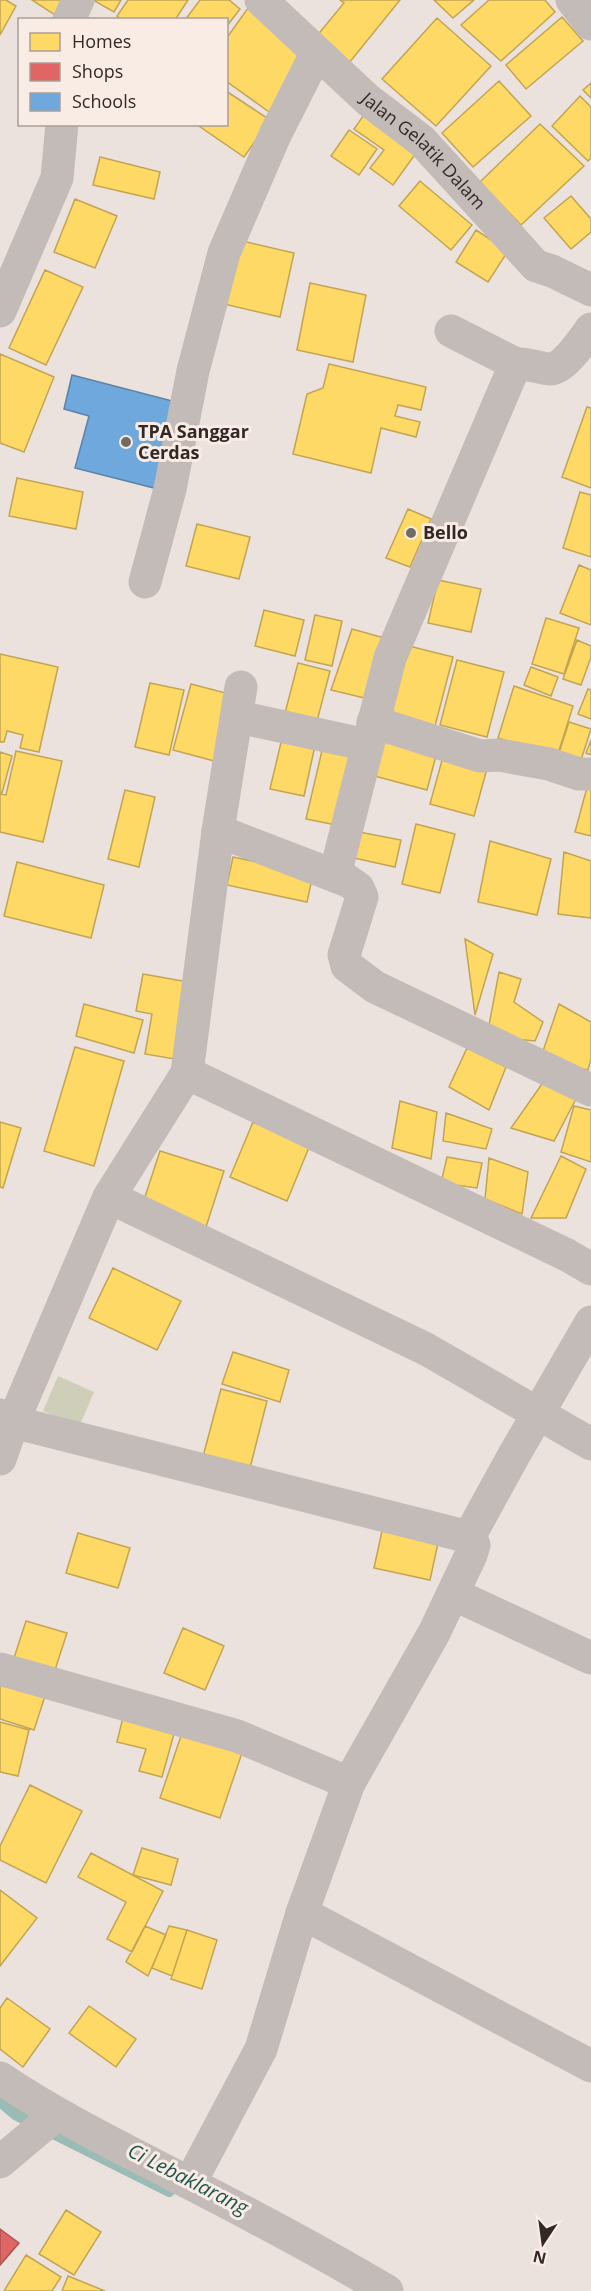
<svg xmlns="http://www.w3.org/2000/svg" width="591" height="2291" viewBox="0 0 591 2291" font-family="'Open Sans',sans-serif">
<style>
.green{fill:#cfceb9}
.homes{fill:#ffd966;stroke:#c2a453;stroke-width:1.5}
.shops{fill:#e06666;stroke:#ac5353;stroke-width:1.5}
.schools{fill:#6fa8dc;stroke:#5d82a5;stroke-width:1.5}
.lines{fill:none;stroke-linecap:round;stroke-linejoin:round}
.stream{stroke:#9bbcb6;stroke-width:12}
.minor{stroke:#c3bbb7;stroke-width:33}
.poi-dot{fill:#736966;stroke:#f8ece5;stroke-width:2}
.labels{text-anchor:middle;stroke-width:6;stroke-linejoin:round;paint-order:stroke}
.street-label{font-size:18px;fill:#332826;stroke:#f8ece5}
.poi-label{font-size:18px;font-weight:bold;fill:#332826;stroke:#f8ece5;text-anchor:start}
.water-label{font-size:20px;font-style:italic;fill:#1e534e;stroke:#f8ece5}
</style>
<rect width="100%" height="100%" fill="#ebe2de"/>
<path class="green" d="M58,1376L94,1392L79,1427L43,1411Z"/>
<path class="homes" d="M0,0H6L16,6L0,35Z
M32,0H64L55,15Z
M93,0H121L114,12Z
M128,0H188L175,20H122L117,16Z
M200,0H229L240,9L226,27V20H185Z
M340,0H400L349,63L316,37L344,3Z
M434,0H474L453,18Z
M489,0H545L555,12L501,61L461,25Z
M248,8L303,56L272,114L226,81V39Z
M562,17L583,41L526,89L506,65Z
M437,18L491,66L436,126L382,79Z
M499,81L531,116L473,167L442,133Z
M591,83V98L583,90Z
M226,91L270,120L244,157L196,124H226Z
M580,96L591,107V158L588,161L552,126Z
M366,112L419,149L393,185L370,168L384,150L354,129Z
M540,124L584,166L521,225L480,182Z
M349,130L377,149L359,175L331,156Z
M100,157L160,172L154,199L93,185Z
M420,181L472,225L451,250L399,206Z
M571,196L591,219V232L571,249L544,218Z
M75,199L117,216L95,268L54,252Z
M476,230L508,251L488,282L456,262Z
M238,240L294,253L280,317L224,304Z
M45,270L83,287L46,365L9,348Z
M310,283L366,295L353,362L297,350Z
M0,354L54,377L24,452L0,443Z
M329,364L426,387L421,410L398,405L395,416L420,422L416,437L381,428L371,473L293,454L307,394L323,388Z
M587,407L591,408V488L562,477Z
M17,478L83,492L76,529L9,516Z
M580,492L591,495V557L563,548Z
M408,509L431,519L410,567L386,558Z
M197,524L250,537L239,579L186,566Z
M579,565L591,570V625L560,613Z
M438,580L481,589L471,632L428,623Z
M264,610L304,620L295,656L255,646Z
M315,615L342,621L332,666L305,660Z
M546,618L579,628L564,674L532,664Z
M352,629L388,639L373,700L331,690Z
M577,640L591,646V657L581,685L563,679Z
M401,644L453,657L435,726L383,713Z
M0,654L58,667L39,752L20,748L23,735L7,731L4,742H0Z
M457,660L504,672L487,737L440,725Z
M298,663L330,671L317,721L285,713Z
M531,667L558,677L551,696L524,685Z
M150,683L184,690L169,755L135,747Z
M191,684L237,696L218,762L173,750Z
M514,686L573,706L557,757L498,738Z
M588,689L591,690V719L578,714Z
M569,722L591,729L577,772L555,765Z
M379,732L438,748L427,790L367,774Z
M283,734L316,741L304,796L270,789Z
M591,740V755L586,753Z
M324,742L354,749L336,825L306,819Z
M16,751L62,761L43,842L0,832V794L6,795Z
M0,752L12,756L2,793L0,792Z
M444,753L488,765L474,816L430,804Z
M589,780H591V836L575,832Z
M125,790L155,797L139,867L108,859Z
M416,824L455,834L440,893L402,884Z
M359,832L401,840L395,867L354,858Z
M490,841L551,859L537,915L478,902Z
M564,852L591,861V918L558,914Z
M233,857L313,874L307,902L227,885Z
M17,862L104,885L91,938L4,916Z
M465,939L493,954L475,1015Z
M499,972L521,979L514,1002L543,1022L535,1041L487,1036Z
M143,974L194,983L180,1060L145,1054L152,1014L136,1011Z
M84,1004L143,1020L134,1053L76,1036Z
M559,1004L591,1022V1059L588,1070L540,1060Z
M75,1047L124,1061L94,1166L44,1151Z
M467,1048L506,1067L489,1110L449,1087Z
M542,1084L578,1095L554,1141L511,1128Z
M400,1101L437,1112L431,1159L392,1148Z
M574,1106L591,1110V1162L561,1152Z
M446,1113L492,1129L486,1149L443,1141Z
M0,1122L21,1128L3,1188L0,1187Z
M253,1122L310,1145L287,1201L230,1177Z
M160,1151L224,1171L205,1230L141,1209Z
M561,1156L586,1169L566,1218H531Z
M447,1157L482,1163L477,1188L441,1183Z
M489,1158L528,1172L522,1214L485,1199Z
M113,1268L181,1301L157,1350L89,1318Z
M233,1352L289,1370L280,1402L222,1384Z
M221,1389L267,1401L248,1476L201,1464Z
M382,1531L438,1543L430,1580L374,1568Z
M78,1533L130,1548L118,1588L66,1573Z
M26,1621L67,1633L54,1673L13,1661Z
M183,1628L224,1646L205,1690L164,1673Z
M0,1678L46,1693L34,1730L0,1719Z
M125,1709L177,1723L162,1777L139,1771L146,1749L117,1742Z
M0,1722L29,1730L18,1776L0,1772Z
M183,1730L243,1750L220,1818L160,1798Z
M30,1785L82,1811L46,1883L0,1860V1846Z
M142,1848L178,1859L171,1885L133,1875Z
M91,1853L163,1891L132,1952L107,1939L126,1902L78,1877Z
M0,1890L37,1918L0,1966Z
M145,1926L166,1935L148,1976L126,1962Z
M169,1926L187,1930L172,1976L152,1968Z
M187,1930L217,1940L202,1989L171,1979Z
M7,1998L50,2029L23,2067L0,2049V2008Z
M89,2006L136,2039L116,2067L69,2033Z
M66,2210L101,2232L74,2275L39,2254Z
M26,2255L61,2277L52,2291H4Z
M68,2276L105,2291H62Z"/>
<path class="shops" d="M0,2229L19,2243L0,2265Z"/>
<path class="schools" d="M72,375L180,403L158,489L75,468L89,416L64,409Z"/>
<g class="lines">
<path class="stream" d="M0,2101L17,2115L169,2191"/>
<g class="minor">
<path id="s1" d="M261,0L368,100L422,141L536,266L552,271L591,290"/>
<path d="M572,0L591,24"/>
<path d="M69,20L78,0"/>
<path d="M0,311L57,178L62,124"/>
<path d="M451,331L516,364"/>
<path d="M145,582L170,489L193,371L224,253L275,135L316,54"/>
<path d="M238,717L367,745"/>
<path d="M373,722L480,756L499,755L549,764L579,774H591"/>
<path d="M218,831L348,881L358,888L362,897L344,955L347,966L375,987L591,1090"/>
<path d="M335,875L390,658L512,372L516,364C528,363 538,368 550,369C563,370 583,340 591,329"/>
<path d="M187,1073L567,1255L591,1269"/>
<path d="M109,1197L426,1349L591,1444"/>
<path d="M0,1415L13,1422L469,1537L474,1545L471,1555L434,1633L349,1783"/>
<path d="M0,1459L13,1422L109,1197L187,1073L218,831L241,687"/>
<path d="M469,1537L514,1455L591,1322"/>
<path d="M453,1594L591,1658"/>
<path d="M0,1669L237,1736L349,1783L302,1913L591,2066"/>
<path d="M0,2078C61,2119 126,2150 191,2184C257,2218 323,2253 387,2291"/>
<path d="M0,2162L57,2114"/>
<path d="M190,2183L261,2049L302,1913"/>
</g>
</g>
<g class="poi-dot">
<circle cx="126" cy="442" r="6"/>
<circle cx="411" cy="533" r="6"/>
</g>
<g class="labels">
<g class="street-label">
<text dy="6" stroke="none"><textPath href="#s1" startOffset="222">Jalan Gelatik Dalam</textPath></text>
</g>
<g class="poi-label">
<text x="138" y="438">TPA Sanggar<tspan x="138" dy="21">Cerdas</tspan></text>
<text x="423" y="539">Bello</text>
</g>
<g class="water-label">
<text transform="translate(188 2179) rotate(27)" y="7">Ci Lebaklarang</text>
</g>
</g>
<rect x="18" y="18" width="210" height="108" fill="#f8ece5" stroke="#a99e99" stroke-width="1.5"/>
<rect x="30" y="33" width="30" height="18" fill="#ffd966" stroke="#a99e99" stroke-width="1.5"/>
<text x="72" y="48" font-size="18" fill="#332826">Homes</text>
<rect x="30" y="63" width="30" height="18" fill="#e06666" stroke="#a99e99" stroke-width="1.5"/>
<text x="72" y="78" font-size="18" fill="#332826">Shops</text>
<rect x="30" y="93" width="30" height="18" fill="#6fa8dc" stroke="#a99e99" stroke-width="1.5"/>
<text x="72" y="108" font-size="18" fill="#332826">Schools</text>
<g transform="translate(543 2243) rotate(193)" stroke="#f8ece5" stroke-width="4.5" paint-order="stroke">
<path d="M0-4.5L10 22L0 15L-10 22Z" fill="#332826"/>
<text y="-9" font-size="16" font-weight="bold" text-anchor="middle" fill="#332826">N</text>
</g>
</svg>
